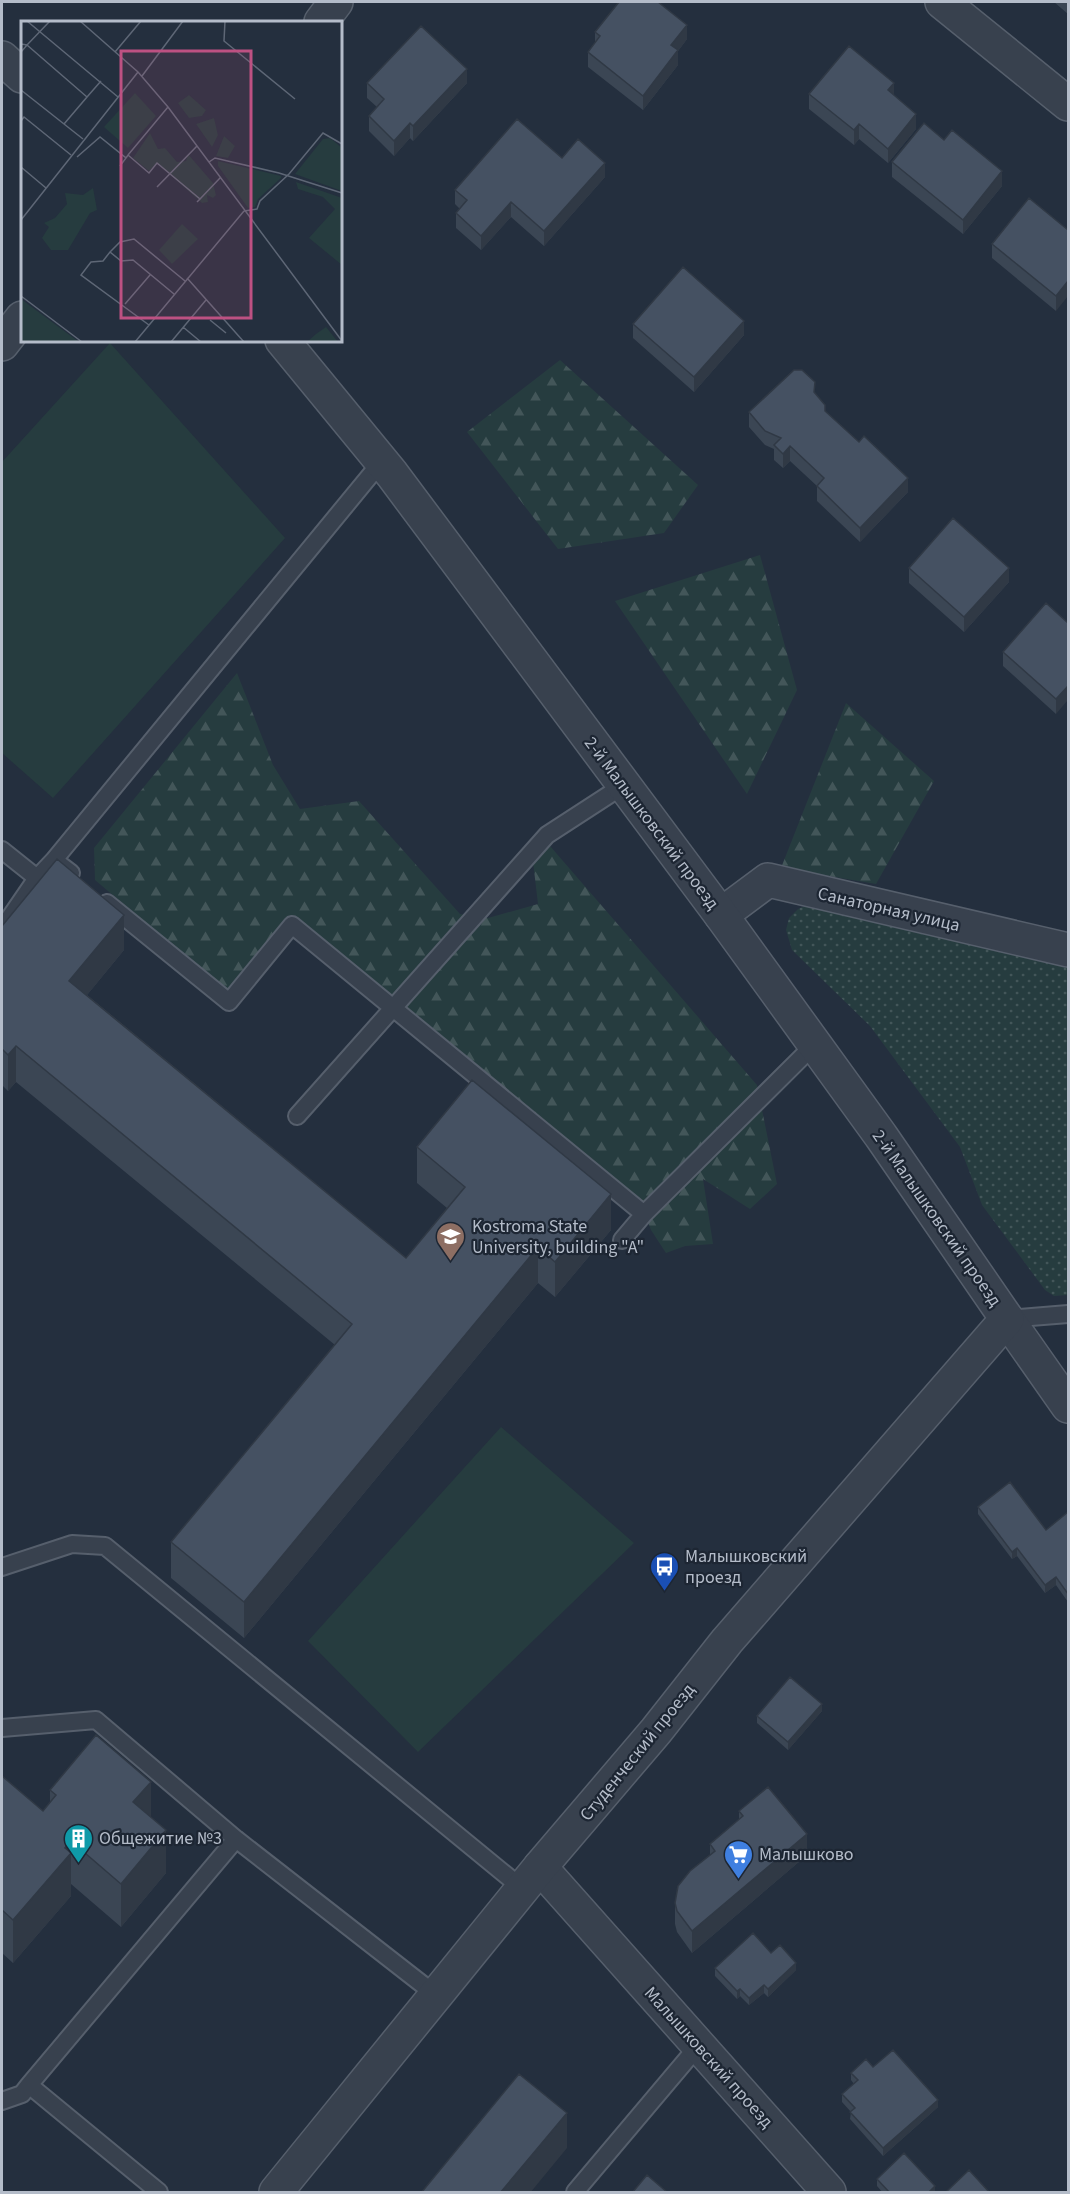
<svg xmlns="http://www.w3.org/2000/svg" width="1070" height="2194" viewBox="0 0 1070 2194" font-family="'Source Sans 3',sans-serif">
<style>
.grass{fill:url(#grass-dots)}
.forest{fill:url(#forest-firs)}
.park{fill:#263c3f}
.lines{fill:none;stroke-linecap:round;stroke-linejoin:round}
.service-casing{stroke:#565f6c;stroke-width:20}
.minor-casing{stroke:#565f6c;stroke-width:36}
.tertiary-casing{stroke:#565f6c;stroke-width:36}
.service{stroke:#38414e;stroke-width:16}
.minor{stroke:#38414e;stroke-width:33}
.tertiary{stroke:#38414e;stroke-width:33}
.wall{fill:#3b4654}
.shaded-wall{fill:#303945}
.building{fill:#455162;stroke:#303945;stroke-width:1.5}
.labels{text-anchor:middle;stroke-width:4.5;stroke-linejoin:round;paint-order:stroke}
.street-label{font-size:18px;fill:#b4bcc9;stroke:#1d2633}
.poi-label{font-size:18px;fill:#b4bcc9;stroke:#1d2633;text-anchor:start}
.inset-road{fill:none;stroke:#5e6776;stroke-width:1.5}
.view{fill:#bd5182;fill-opacity:0.15;stroke:#bd5182;stroke-width:3}
.inset-edge{fill:none;stroke:#b4bcc9;stroke-width:3}
</style>
<defs>
<pattern id="grass-dots" width="8" height="8" patternUnits="userSpaceOnUse" patternTransform="scale(1.5)"><rect width="8" height="8" fill="#263c3f"/><path d="M2 2h.1M6 6h.1" fill="none" stroke="#435659" stroke-width="1.8" stroke-linecap="round"/></pattern>
<pattern id="forest-firs" width="22" height="20" patternUnits="userSpaceOnUse" patternTransform="scale(1.5)"><rect width="22" height="20" fill="#263c3f"/><path d="M5 1l3.5 6h-7zM16 11l3.5 6h-7z" fill="#435659"/></pattern>
</defs>
<rect width="100%" height="100%" fill="#242f3e"/>
<path class="grass" d="M807,905L1068,962V1295L1054,1296L1045,1290L982,1205L960,1147L870,1026L792,950L786,930L789,918L798,909Z"/>
<path class="forest" d="M560,360L698,485L664,533L558,549L467,432Z
M760,555L797,690L747,794L615,601Z
M237,673L273,765L300,809L359,801L460,914L488,918L538,904L532,853L550,846L757,1085L777,1184L750,1209L703,1179L713,1244L685,1246L666,1253L651,1230L642,1207L295,919L228,992L95,880L94,848Z
M846,703L934,781L876,884L781,868Z"/>
<path class="park" d="M110,343L285,538L53,798L2,753V462Z
M501,1427L634,1543L418,1752L308,1641Z"/>
<g class="lines">
<defs>
<path id="service" d="M2,850L37,878L2,929
M54,860L382,461
M37,878L54,860L71,873
M107,903L229,1002L292,925L644,1214L622,1240
M297,1116L547,835L624,785
M644,1214L814,1045
M1007,1319L1068,1314
M2,1567L72,1544L105,1546L523,1889
M2,1728L96,1720L236,1839L436,1995
M29,2085L236,1839
M2,2101L22,2094L29,2085L159,2192
M575,2192L699,2045"/>
<path id="minor" d="M942,2L1068,104
M321,22L336,2
M721,915L768,880L1068,950
M1007,1319L1068,1406
M540,1867L829,2192"/>
<path id="tertiary" d="M2,58L22,76
M2,344L22,318
M276,2192L540,1867L656,1731L727,1641L1007,1319L881,1136L721,915L392,474L282,340"/>
</defs>
<use href="#service" class="service-casing"/>
<use href="#minor" class="minor-casing"/>
<use href="#tertiary" class="tertiary-casing"/>
<use href="#service" class="service"/>
<use href="#minor" class="minor"/>
<use href="#tertiary" class="tertiary"/>
</g>
<path class="wall" d="M1054,2H1068V14Z
M595,32L687,39L678,51V65L643,110L588,67V52L595,43Z
M367,83H467L413,141L410,138L394,156L369,131V116L377,107L367,98Z
M809,94L894,95L916,129L888,163L859,139L854,145L809,109Z
M944,140L1002,186L963,234L892,177V162Z
M562,158L605,177L544,246L511,217L481,250L456,228V213L460,209L455,204V190Z
M1068,230L1056,311L992,258V244Z
M633,324L744,335L694,392L633,338Z
M815,393L825,411L908,492L860,542L817,501V486L790,461L783,468L774,460V449L765,445L749,427V412Z
M909,568L1009,582L964,632L909,583Z
M1068,623L1056,714L1003,666V652Z
M2,926L124,950L87,995L406,1258L447,1208L417,1183V1147L611,1230L555,1297L538,1283L244,1638L171,1578V1542L335,1345L16,1082L8,1091L2,1085Z
M978,1507L1046,1530L1068,1512V1602L1056,1585L1045,1593L1017,1556L1012,1559L978,1514Z
M822,1711L788,1750L757,1723V1716Z
M2,1776L43,1811L50,1803V1790L151,1817L166,1873L121,1927L71,1884V1896L13,1963L2,1953Z
M739,1811L807,1855L692,1953L677,1932L675,1924V1903L710,1855V1844L739,1820Z
M771,1953L796,1970L768,1997L764,1993L749,2005L740,1996L737,1999L715,1976V1968Z
M873,2067L938,2107L883,2156L850,2119L851,2112L842,2102V2094L854,2084L851,2080V2073Z
M877,2179L935,2193H883L877,2186Z"/>
<path class="shaded-wall" d="M687,25V39L678,51V65L643,110V96L671,45Z
M467,69V83L413,141V126Z
M894,83V97L888,90Z
M916,114V129L888,163V149Z
M410,123V138L394,156V141Z
M859,124V139L854,145V130Z
M605,163V177L544,246V231Z
M1002,171V186L963,234V220Z
M511,202V217L481,250V236Z
M1068,281V296L1056,311V296Z
M744,321V335L694,392V377Z
M790,446V461L783,468V454Z
M908,478V492L860,542V528Z
M1009,568V582L964,632V617Z
M1068,686V700L1056,714V699Z
M124,915V950L69,1017V981Z
M16,1046V1082L8,1091V1055Z
M611,1194V1230L555,1297V1262Z
M538,1247V1283L244,1638V1602Z
M3,1514V1522L2,1524V1516Z
M1017,1548V1556L1012,1559V1552Z
M1056,1577V1585L1045,1593V1585Z
M822,1704V1711L788,1750V1742Z
M151,1782V1824L133,1802Z
M166,1830V1873L121,1927V1884Z
M807,1834V1855L692,1953V1931Z
M71,1841V1896L13,1963V1920Z
M796,1963V1970L768,1997V1989Z
M764,1985V1993L749,2005V1998Z
M740,1989V1996L737,1999V1991Z
M938,2100V2107L883,2156V2148Z
M567,2113V2148L530,2193H500Z
M935,2186V2193H928Z"/>
<path class="building" d="M619,2H658L687,25L671,45L678,50L643,96L588,52L600,36L595,32Z
M421,26L467,69L413,126L410,123L394,141L369,116L384,99L367,83Z
M849,46L894,83L888,90L916,114L888,149L859,124L854,130L809,94Z
M517,119L562,158L578,139L605,163L544,231L511,202L481,236L456,213L467,200L455,190Z
M924,123L944,140L952,130L1002,171L963,220L892,162Z
M1029,198L1068,230V281L1056,296L992,244Z
M683,267L744,321L694,377L633,324Z
M794,370H802L815,382L814,392L825,405V411L859,442L864,436L908,478L860,528L817,486L824,478L790,446L783,454L774,445L781,438L765,431L749,412Z
M953,518L1009,568L964,617L909,568Z
M1046,603L1068,623V686L1056,699L1003,652Z
M57,859L124,915L69,981L406,1258L465,1187L417,1147L472,1080L611,1194L555,1262L538,1247L244,1602L171,1542L352,1324L16,1046L8,1055L2,1049V926Z
M1010,1482L1046,1530L1068,1512V1594L1056,1577L1045,1585L1017,1548L1012,1552L978,1507Z
M790,1677L822,1704L788,1742L757,1716Z
M96,1735L151,1782L133,1802L166,1830L121,1884L71,1841L65,1848L71,1853L13,1920L2,1910V1776L43,1811L56,1795L50,1790Z
M768,1787L807,1834L692,1931L677,1911L675,1903L678,1886L690,1871L715,1851L710,1844L743,1816L739,1811Z
M753,1933L771,1953L780,1945L796,1963L768,1989L764,1985L749,1998L740,1989L737,1991L715,1968Z
M893,2050L938,2100L883,2148L850,2112L855,2108L842,2094L858,2080L851,2073L866,2059L873,2067Z
M519,2074L567,2113L500,2193H421Z
M904,2153L935,2186L928,2193H890L877,2179Z
M969,2170L990,2193H945Z
M647,2175L668,2193H632Z"/>
<defs>
<symbol id="university-pin" viewBox="-11 -11 22 30"><path d="M0 17L-7.5 6A9.5 9.5 0 1 1 7.5 6Z" fill="#8d6e63" stroke="#1d2633"/><path d="M0-5L7-2L0 1L-7-2ZM-4 1L0 2.5L4 1V4Q0 6-4 4Z" fill="#fff"/></symbol>
<symbol id="bus-pin" viewBox="-11 -11 22 30"><path d="M0 17L-7.5 6A9.5 9.5 0 1 1 7.5 6Z" fill="#1a4fb4" stroke="#1d2633"/><path d="M-5-6H5V4H4V6H2V4H-2V6H-4V4H-5ZM-3.5-4V0h7V-4ZM-3.5 1.2v1.5H-2V1.2ZM2 1.2v1.5H3.5V1.2Z" fill="#fff"/></symbol>
<symbol id="building-pin" viewBox="-11 -11 22 30"><path d="M0 17L-7.5 6A9.5 9.5 0 1 1 7.5 6Z" fill="#0f9aa8" stroke="#1d2633"/><path d="M-4-6H4V6H1V3H-1V6H-4ZM-2.5-4.3h1.7v1.8h-1.7ZM.8-4.3h1.7v1.8H.8ZM-2.5-1h1.7V.8h-1.7ZM.8-1h1.7V.8H.8Z" fill="#fff"/></symbol>
<symbol id="supermarket-pin" viewBox="-11 -11 22 30"><path d="M0 17L-7.5 6A9.5 9.5 0 1 1 7.5 6Z" fill="#3f7fe0" stroke="#1d2633"/><path d="M-6-5.5h2.5l.6 2H6L4.5 2H-2.5L-4.4-4H-6ZM-1.5 3.2a1.3 1.3 0 1 0 .1 0ZM3 3.2a1.3 1.3 0 1 0 .1 0Z" fill="#fff"/></symbol>
</defs>
<g fill-rule="evenodd">
<use href="#university-pin" x="434" y="1220" width="33" height="45"/>
<use href="#bus-pin" x="648" y="1550" width="33" height="45"/>
<use href="#building-pin" x="62" y="1822" width="33" height="45"/>
<use href="#supermarket-pin" x="722" y="1838" width="33" height="45"/>
</g>
<g class="labels">
<g class="street-label">
<text transform="translate(652 823) rotate(53)" y="6">2-й Малышковский проезд</text>
<text transform="translate(889 909) rotate(13)" y="6">Санаторная улица</text>
<text transform="translate(937 1218) rotate(55)" y="6">2-й Малышковский проезд</text>
<text transform="translate(637 1752) rotate(-51)" y="6">Студенческий проезд</text>
<text transform="translate(709 2057) rotate(48)" y="6">Малышковский проезд</text>
</g>
<g class="poi-label">
<text x="472" y="1232">Kostroma State<tspan x="472" dy="21">University, building "A"</tspan></text>
<text x="685" y="1562">Малышковский<tspan x="685" dy="21">проезд</tspan></text>
<text x="99" y="1844">Общежитие №3</text>
<text x="759" y="1860">Малышково</text>
</g>
</g>
<g transform="translate(21 21)">
<rect width="321" height="321" fill="#242f3e"/>
<path d="M309,117L321,127V170L274,153L302,118ZM197,140L260,155V157L237,178L234,186L227,187L197,145ZM0,278L58,321H0ZM305,306L317,321H286L295,313Z" fill="#263c3f"/>
<path d="M168,74L185,89L181,95L168,97L157,82ZM193,97L197,114L191,126L175,103ZM129,112L137,128L144,127L156,141L165,140L167,133L192,162L195,174L192,177L186,174L187,181L181,182L136,142L128,150L112,137ZM203,115L214,125L207,137L195,135ZM275,161L321,177V244L288,217L314,188L302,176L277,168ZM72,167L76,189L69,192L47,229H30L21,217L28,206L23,202L34,197L46,183L44,172L62,174Z" fill="#263c3f"/>
<path d="M114,72L135,95L107,127L83,106ZM161,203L177,218L151,243L138,229Z" fill="#263c3f"/>
<path class="inset-road" d="M6,0L97,76M59,0L117,51L147,86L321,320M204,0L203,20L274,78M0,23L6,24L29,0M0,31L6,24L66,76L43,103M94,31L120,0M121,55L162,0M0,69L62,118M66,76L80,60M0,100L3,96L50,134M107,134L147,86M56,136L79,116L105,137L99,145M105,137L107,134L128,152L136,142L179,178L176,181M188,141L194,137L258,152L321,172M0,146L25,167M136,166L176,125M179,178L199,157M223,190L236,188L239,180L268,153L302,112L321,123M0,199L117,51M89,231L99,221L113,218L164,260M166,257L223,321M0,275L61,321M104,283L129,254M189,299L205,312M128,304L60,254L70,241L82,240L89,231L100,240L112,239L153,273M162,306L180,321M114,321L223,190M150,321L185,279"/>
<path class="view" d="M100,30H230V297H100Z"/>
<rect width="321" height="321" class="inset-edge"/>
</g>
<rect width="1070" height="2194" fill="none" stroke="#b4bcc9" stroke-width="6"/>
</svg>
